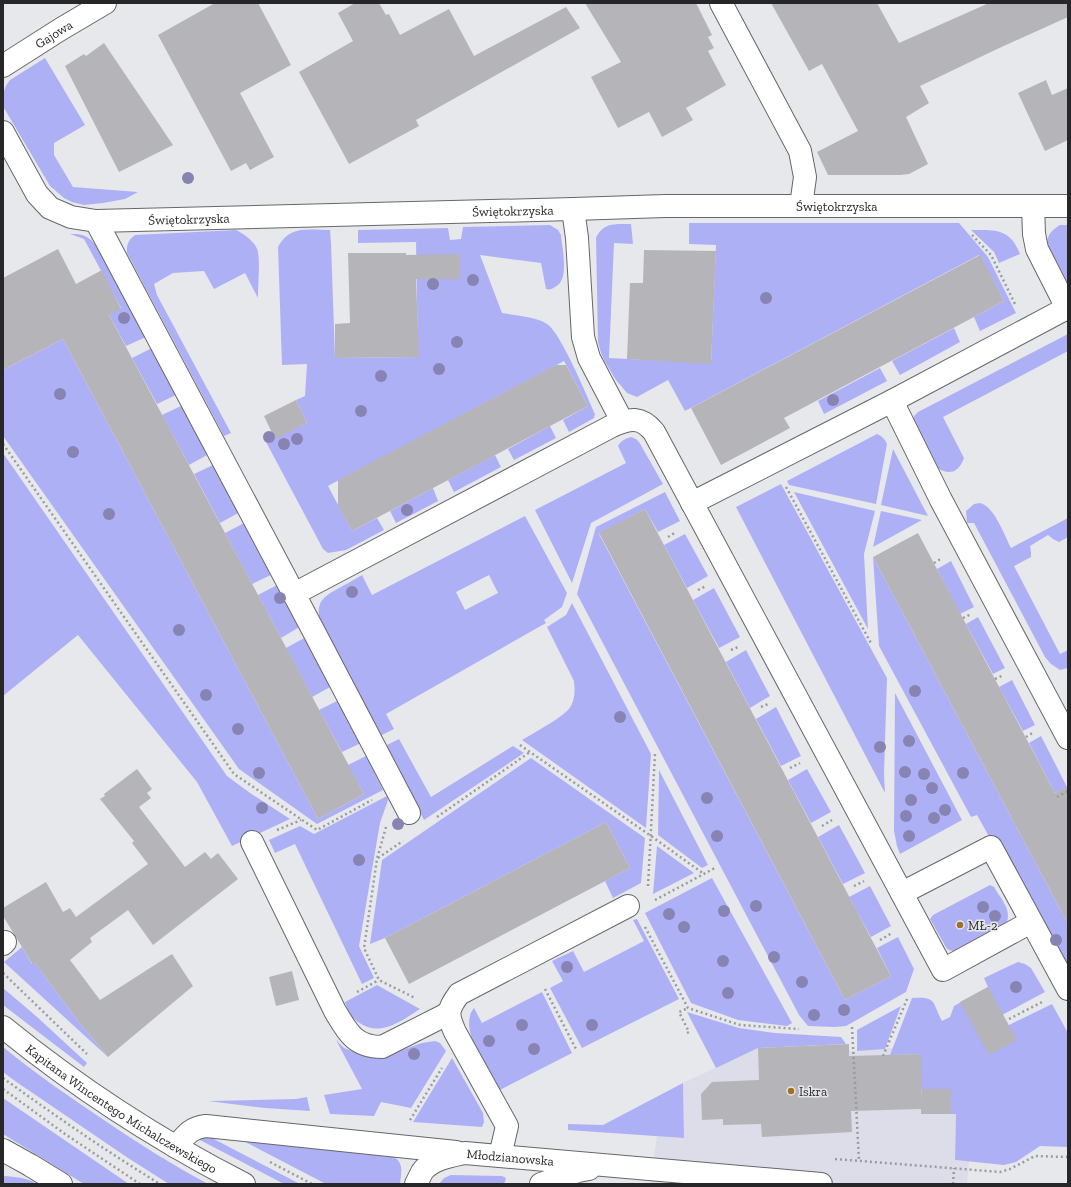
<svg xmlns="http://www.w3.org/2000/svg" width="1071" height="1187" viewBox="0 0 1071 1187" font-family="'Zilla Slab',serif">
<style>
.built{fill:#dcdde9}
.green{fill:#aeb0f6;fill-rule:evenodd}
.building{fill:#b5b5b9}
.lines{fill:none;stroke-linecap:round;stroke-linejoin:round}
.minor-casing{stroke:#66676a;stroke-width:24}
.major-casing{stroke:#66676a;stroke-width:24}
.path{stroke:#9a9b9e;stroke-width:2.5;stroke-dasharray:2 3;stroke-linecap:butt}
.minor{stroke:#fff;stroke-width:22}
.major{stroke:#fff;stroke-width:22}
.tree{fill:#8783b2}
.poi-dot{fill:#a16f25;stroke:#e7e8ec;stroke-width:1.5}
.labels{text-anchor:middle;stroke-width:3;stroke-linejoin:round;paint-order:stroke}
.street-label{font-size:13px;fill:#272729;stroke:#e7e8ec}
.poi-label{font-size:13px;fill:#272729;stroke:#e7e8ec;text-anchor:start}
</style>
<rect width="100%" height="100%" fill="#e7e8ec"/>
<path class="built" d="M849,1044V1051L893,1048L890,1054H921L951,1089V1114H956L955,1160L969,1161L967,1184H650L657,1136L684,1138L683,1083L758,1048Z"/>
<path class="green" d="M45,58L85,125L54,143V155L73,187L138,192L125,199L103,203L84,205L72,202L64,198L50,186L4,108C2,98 3,88 10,80Z
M689,223H959L988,257L1016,313L980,331L974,317L1004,301L979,255L685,411L668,380L637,397L627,393L616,380L605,362L601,353L598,342L596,238C603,222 616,224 631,224L633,244L614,243L609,358L711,363L716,245L689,244Z
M550,225L558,230L561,235C562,249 570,280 555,287C552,289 550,290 546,289L541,263L480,255L502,313C514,315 538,317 547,324C561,333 587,396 595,414L594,418L569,432L563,420L588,406L564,361L328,486L352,531L377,518L384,530L346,550L328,553L323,549L266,442L307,423L296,400L305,396L307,364L282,365L278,247C290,225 308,230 330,230L331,243L335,358L418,357L416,242L358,243V230L448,228L450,240L461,239L463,227Z
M1060,225H1068V284L1047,243C1047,235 1053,229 1060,225Z
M236,230C244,234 256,242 258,252C260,264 258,285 258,298L245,273L214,289L204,271L173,273L154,284L157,295L231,433L224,436L127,253C126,245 129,239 135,235Z
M971,230C995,230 1010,228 1020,254L999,263L994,252Z
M70,234C89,233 93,241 103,256L146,337L126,346L109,315L121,308L84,239Z
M954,328L960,342L900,375L892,361Z
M1068,334V351L943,417L964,458C959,472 950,476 937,468L912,420L914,416L918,412Z
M63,339L318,819L364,794L348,765L366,756L383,790L317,824L239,769L3,436V370Z
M152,348L176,395L157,404L132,358Z
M880,368L887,381L824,414L818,401Z
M183,405L209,454L189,465L162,415Z
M550,426L556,438L514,460L508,449Z
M877,434C882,436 885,439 887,444L876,504L789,485L787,481Z
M631,437L636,439L639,442L663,484L591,523L572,583L535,510L626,463L618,446C621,441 624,439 631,437Z
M893,449L928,516L881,505Z
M3,453L227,776L250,793L290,819L232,846L197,782L78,635L3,696Z
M495,455L501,467L454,492L448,480Z
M215,464L240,512L220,523L194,474Z
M781,484L887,678L884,774L885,793L736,507Z
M433,488L438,501L396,523L390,511Z
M665,492L680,521L658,532L645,509L599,534L845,1000L891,976L877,948L898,937L914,969L906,992L846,1026L835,1027L808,1026L799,1015L577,594L596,527Z
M794,492L875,511L864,554L868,629Z
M980,503C995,507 1004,535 1011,548L1068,518V537L1059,542L1053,539L1048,535L1030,546L1031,552V557L1014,566L1060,654L1068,650V668L1060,670L1051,664L1045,657L974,523H967L966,511L974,504Z
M881,511L922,520L873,547Z
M525,516L567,593L562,607L544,620L546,623L386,714L394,729L380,736L320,621C315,602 324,596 339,588C346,584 354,580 362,575L372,595ZM489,575L498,593L465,610L456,592Z
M246,522L273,574L252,584L225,533Z
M685,534L708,576L687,588L664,545Z
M873,557L1068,924V977L977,815L971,817L879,646Z
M951,561L974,607L960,614L937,569Z
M279,584L301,626L281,638L258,595Z
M714,588L740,637L719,648L693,600Z
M572,603L651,754L646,828L522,740C532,734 567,715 571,706C575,698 575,690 574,681L547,627L566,615Z
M978,617L1005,668L993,674L966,624Z
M306,637L332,686L312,697L286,648Z
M746,650L770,696L750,708L726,662Z
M1012,680L1035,725L1023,731L999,687Z
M895,693L962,820L900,854L897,846L894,831Z
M339,700L361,743L342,752L319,710Z
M776,707L801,756L781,766L756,719Z
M1041,736L1067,787L1055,793L1029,743Z
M399,739L431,797L513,746L524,753L424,820L385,746Z
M531,758L645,838L641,883L613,898L605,881L630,868L606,822L385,938L370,944L382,860Z
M807,769L831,812L811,823L788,780Z
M659,770L708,865L702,868L658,835Z
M387,796L388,800L380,823L359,946L374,978L362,984L295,844L275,853L269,840L300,826L314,834Z
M839,825L865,873L843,884L818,837Z
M657,846L694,873L653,894Z
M712,878L792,1023L787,1026L738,1020L691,1003L645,913Z
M990,885L994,887C1003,902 1014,912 1004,928L961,950L952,951L947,949L930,919L933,915Z
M870,886L891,926L871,937L849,897Z
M637,919L679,999L582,1048L550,988L563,981L552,961L573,951L584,972L644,941L633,920Z
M22,947L32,964L35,963L78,1021L108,1057L4,962Z
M1018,962L1025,964L1031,968L1045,992L1002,1015L1007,1026L1052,1004L1068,1033V1147L1040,1146L1016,1162L1004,1165L955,1160L956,1114H951V1089H921L920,1054L890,1055L912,998C937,996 932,1002 942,1021L950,1017L954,1006L988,987L984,978L1007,967Z
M377,985L420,1009C401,1021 380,1038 358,1022C351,1017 347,1010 345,1002Z
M3,988L36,1016L87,1063L84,1067L3,1005Z
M542,992L572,1053L498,1091C488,1073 464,1037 470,1016C470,1013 472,1011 474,1008L482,1023Z
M901,1006L885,1049L857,1051V1030Z
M687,1012L739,1028L775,1033L841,1037L846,1044L758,1048L716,1068Z
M336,1040L344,1048L360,1054L387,1055L422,1043L435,1041L440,1043L446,1051L411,1108L381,1102L374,1116L330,1114L324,1095L362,1089Z
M3,1047C36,1074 71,1098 107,1122C139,1144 173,1165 208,1184H169L128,1158L15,1081L3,1072Z
M452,1058L483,1113L484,1122L482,1127L413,1122Z
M683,1083L684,1138L568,1130V1124L603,1125Z
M307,1097L310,1111L265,1108L208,1101L296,1099Z
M3,1098L129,1184H84L3,1134Z
M203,1137H210L300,1184H284L198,1139Z
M236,1137L388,1153C404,1162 402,1167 400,1184H326Z
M451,1175L502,1176L506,1178L505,1182L503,1184H439L444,1178Z
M3,1176C16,1177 26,1177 37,1184H3Z"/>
<path class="building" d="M215,3H258L291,65L240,93L274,157L250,170L246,163L231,171L158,35Z
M355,3H379L386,15L389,14L400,35L449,9L474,56L566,7L580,28L416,120L419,126L349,164L299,72L353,41L338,13Z
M585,3H696L712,35L708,37L714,48L708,51L726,85L686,108L693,120L662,137L649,112L618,128L591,77L621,62Z
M771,3H877L899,43L989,3H1068V17L995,50L920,86L929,103L906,117L928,164L909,174L900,175H828L817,152L858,131L822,64L809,71Z
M104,43L173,145L119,172L65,66L84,54L86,56Z
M1046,80L1052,95L1068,88V140L1045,151L1018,93Z
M58,249L76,284L102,270L121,309L109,315L364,794L318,819L63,339L3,370V278Z
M644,250L716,251L711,364L627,359L630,283H643Z
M348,253H406V255L460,254V279H416L419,357L335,358V324L350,323Z
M980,255L1004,301L784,418L790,428L721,465L691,408Z
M556,365H566L588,406L352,531L338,506V480Z
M296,400L307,423L275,439L264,416Z
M645,509L891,976L845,1000L599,533Z
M918,533L1055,793L1068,786V924L873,557Z
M137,769L152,789L147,793L151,798L139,807L185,867L205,852L211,859L218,853L238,879L153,945L128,910L90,938L92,942L70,960L100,1000L172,954L193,986L108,1057L78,1021L35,963L33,965L3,916V908L46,882L63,912L70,908L76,917L148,864L132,843L134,841L100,799L105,796L104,794Z
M606,822L630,868L409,984L385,938Z
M292,971L299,1000L276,1006L269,977Z
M988,987L1017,1040L989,1055L960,1002Z
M849,1044V1056L921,1054L922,1104V1089H951V1114H921V1109L851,1111L852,1132L762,1137L761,1124L723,1125V1119L702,1120L701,1094L712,1082L759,1080L758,1048Z"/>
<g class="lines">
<defs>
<g id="minor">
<path d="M721,3L800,151L805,177L801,206"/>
<path id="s1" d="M3,66L61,29L105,3"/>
<path id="s2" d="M3,132L37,194L50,208L71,217L96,221L573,209L665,206H1068"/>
<path d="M573,209L577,238L583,337L589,358L622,421"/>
<path d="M96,221L312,628L409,813"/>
<path d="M892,401L941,500L1068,738"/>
<path d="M692,503L892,401L1067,308L1037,249L1034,234L1033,206"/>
<path d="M294,594L612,426C630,418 641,416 654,432L943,970L1031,922"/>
<path d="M252,842L335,1011C348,1033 355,1047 382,1047L449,1013"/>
<path d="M902,893L991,847L1068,989"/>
<path d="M3,944L5,942"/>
<path d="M176,1147C186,1135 190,1128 206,1126L456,1152"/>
<path d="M3,1150L30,1165L61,1184"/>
<path d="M500,1156L507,1126L455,1032C447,1014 447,1010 459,994L628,906"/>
<path id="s3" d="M416,1184C418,1180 420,1176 422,1172C431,1159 451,1156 465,1153L821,1184"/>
<path d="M541,1184L578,1171L589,1169"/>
</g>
<g id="major">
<path id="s4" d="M3,1027C78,1088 158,1140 244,1184"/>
</g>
</defs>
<use href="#minor" class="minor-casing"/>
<use href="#major" class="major-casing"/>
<path class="path" d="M972,235L991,255L1015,304
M3,444L234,774L317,830L372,800
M786,487L872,645
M668,537L676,532
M934,563L942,558
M698,590L706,586
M963,618L971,614
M731,650L738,647
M995,679L1004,675
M761,707L768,704
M1026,737L1034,732
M520,745L651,836L704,874
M790,768L800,763
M1057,797L1068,791
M437,817L530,752
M822,826L832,820
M386,827L377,859L364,948L379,980L415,998
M277,830L301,820
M378,858L403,841
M648,886L655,753
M854,886L864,881
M655,900L715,868
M645,927L688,1008L740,1025L799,1029
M880,940L892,933
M3,973L87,1054
M545,989L577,1051
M357,992L379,980
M1009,1019L1044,1001
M852,1027L859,1161
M687,1033L689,1032L679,1012L688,1008
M883,1056L908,997
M3,1078C54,1115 106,1151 160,1184
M3,1089L65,1134L140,1184
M410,1120L442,1068
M835,1159L1000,1172L1010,1169L1035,1156L1068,1157
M270,1162L312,1184
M953,1184L954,1168"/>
<use href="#minor" class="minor"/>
<use href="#major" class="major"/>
</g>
<g class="tree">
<circle cx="188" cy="178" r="6"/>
<circle cx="473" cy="280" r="6"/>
<circle cx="433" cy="284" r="6"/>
<circle cx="766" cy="298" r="6"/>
<circle cx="124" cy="318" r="6"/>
<circle cx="457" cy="342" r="6"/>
<circle cx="439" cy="369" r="6"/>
<circle cx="381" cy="376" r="6"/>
<circle cx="60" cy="394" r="6"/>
<circle cx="833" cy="400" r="6"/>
<circle cx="361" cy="411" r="6"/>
<circle cx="269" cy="437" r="6"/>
<circle cx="297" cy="439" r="6"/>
<circle cx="284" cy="444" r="6"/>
<circle cx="73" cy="452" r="6"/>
<circle cx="407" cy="510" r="6"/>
<circle cx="109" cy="514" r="6"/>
<circle cx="352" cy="592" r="6"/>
<circle cx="280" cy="598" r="6"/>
<circle cx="179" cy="630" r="6"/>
<circle cx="915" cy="691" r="6"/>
<circle cx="206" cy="695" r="6"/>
<circle cx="620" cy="717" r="6"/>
<circle cx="238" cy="729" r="6"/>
<circle cx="909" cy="741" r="6"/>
<circle cx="880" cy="747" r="6"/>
<circle cx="905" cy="772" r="6"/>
<circle cx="259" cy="773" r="6"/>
<circle cx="963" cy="773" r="6"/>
<circle cx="924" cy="774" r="6"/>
<circle cx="932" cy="788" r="6"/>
<circle cx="707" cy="798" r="6"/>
<circle cx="911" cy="800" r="6"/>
<circle cx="262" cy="808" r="6"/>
<circle cx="945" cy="810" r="6"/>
<circle cx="906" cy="816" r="6"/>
<circle cx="934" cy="818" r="6"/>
<circle cx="398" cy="824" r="6"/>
<circle cx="717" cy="836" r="6"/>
<circle cx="909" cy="836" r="6"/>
<circle cx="359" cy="860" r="6"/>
<circle cx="756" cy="906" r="6"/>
<circle cx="983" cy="907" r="6"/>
<circle cx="724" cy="911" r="6"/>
<circle cx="669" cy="914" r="6"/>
<circle cx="995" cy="916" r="6"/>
<circle cx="684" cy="927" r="6"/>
<circle cx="1056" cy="940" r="6"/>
<circle cx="774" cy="957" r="6"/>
<circle cx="723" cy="961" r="6"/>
<circle cx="567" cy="967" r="6"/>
<circle cx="802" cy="982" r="6"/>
<circle cx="1016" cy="987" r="6"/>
<circle cx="728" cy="993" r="6"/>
<circle cx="844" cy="1010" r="6"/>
<circle cx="814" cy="1015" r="6"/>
<circle cx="522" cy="1025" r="6"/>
<circle cx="592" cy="1025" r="6"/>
<circle cx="489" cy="1041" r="6"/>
<circle cx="534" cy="1049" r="6"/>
<circle cx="414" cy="1054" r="6"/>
</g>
<g class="poi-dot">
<circle cx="960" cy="925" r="4"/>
<circle cx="791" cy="1091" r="4"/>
</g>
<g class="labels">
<g class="street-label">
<text dy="5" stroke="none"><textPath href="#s1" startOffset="60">Gajowa</textPath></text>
<text dy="5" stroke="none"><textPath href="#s2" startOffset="879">Świętokrzyska</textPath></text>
<text dy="5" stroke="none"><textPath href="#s2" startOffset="555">Świętokrzyska</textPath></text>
<text dy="5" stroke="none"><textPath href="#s2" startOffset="231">Świętokrzyska</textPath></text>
<text dy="5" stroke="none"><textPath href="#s4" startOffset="144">Kapitana Wincentego Michalczewskiego</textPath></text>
<text dy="5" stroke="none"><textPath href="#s3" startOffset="107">Młodzianowska</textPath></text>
</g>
<g class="poi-label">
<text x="968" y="930">MŁ-2</text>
<text x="799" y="1096">Iskra</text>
</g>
</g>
<rect width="1071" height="1187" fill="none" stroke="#272729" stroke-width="8"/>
</svg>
